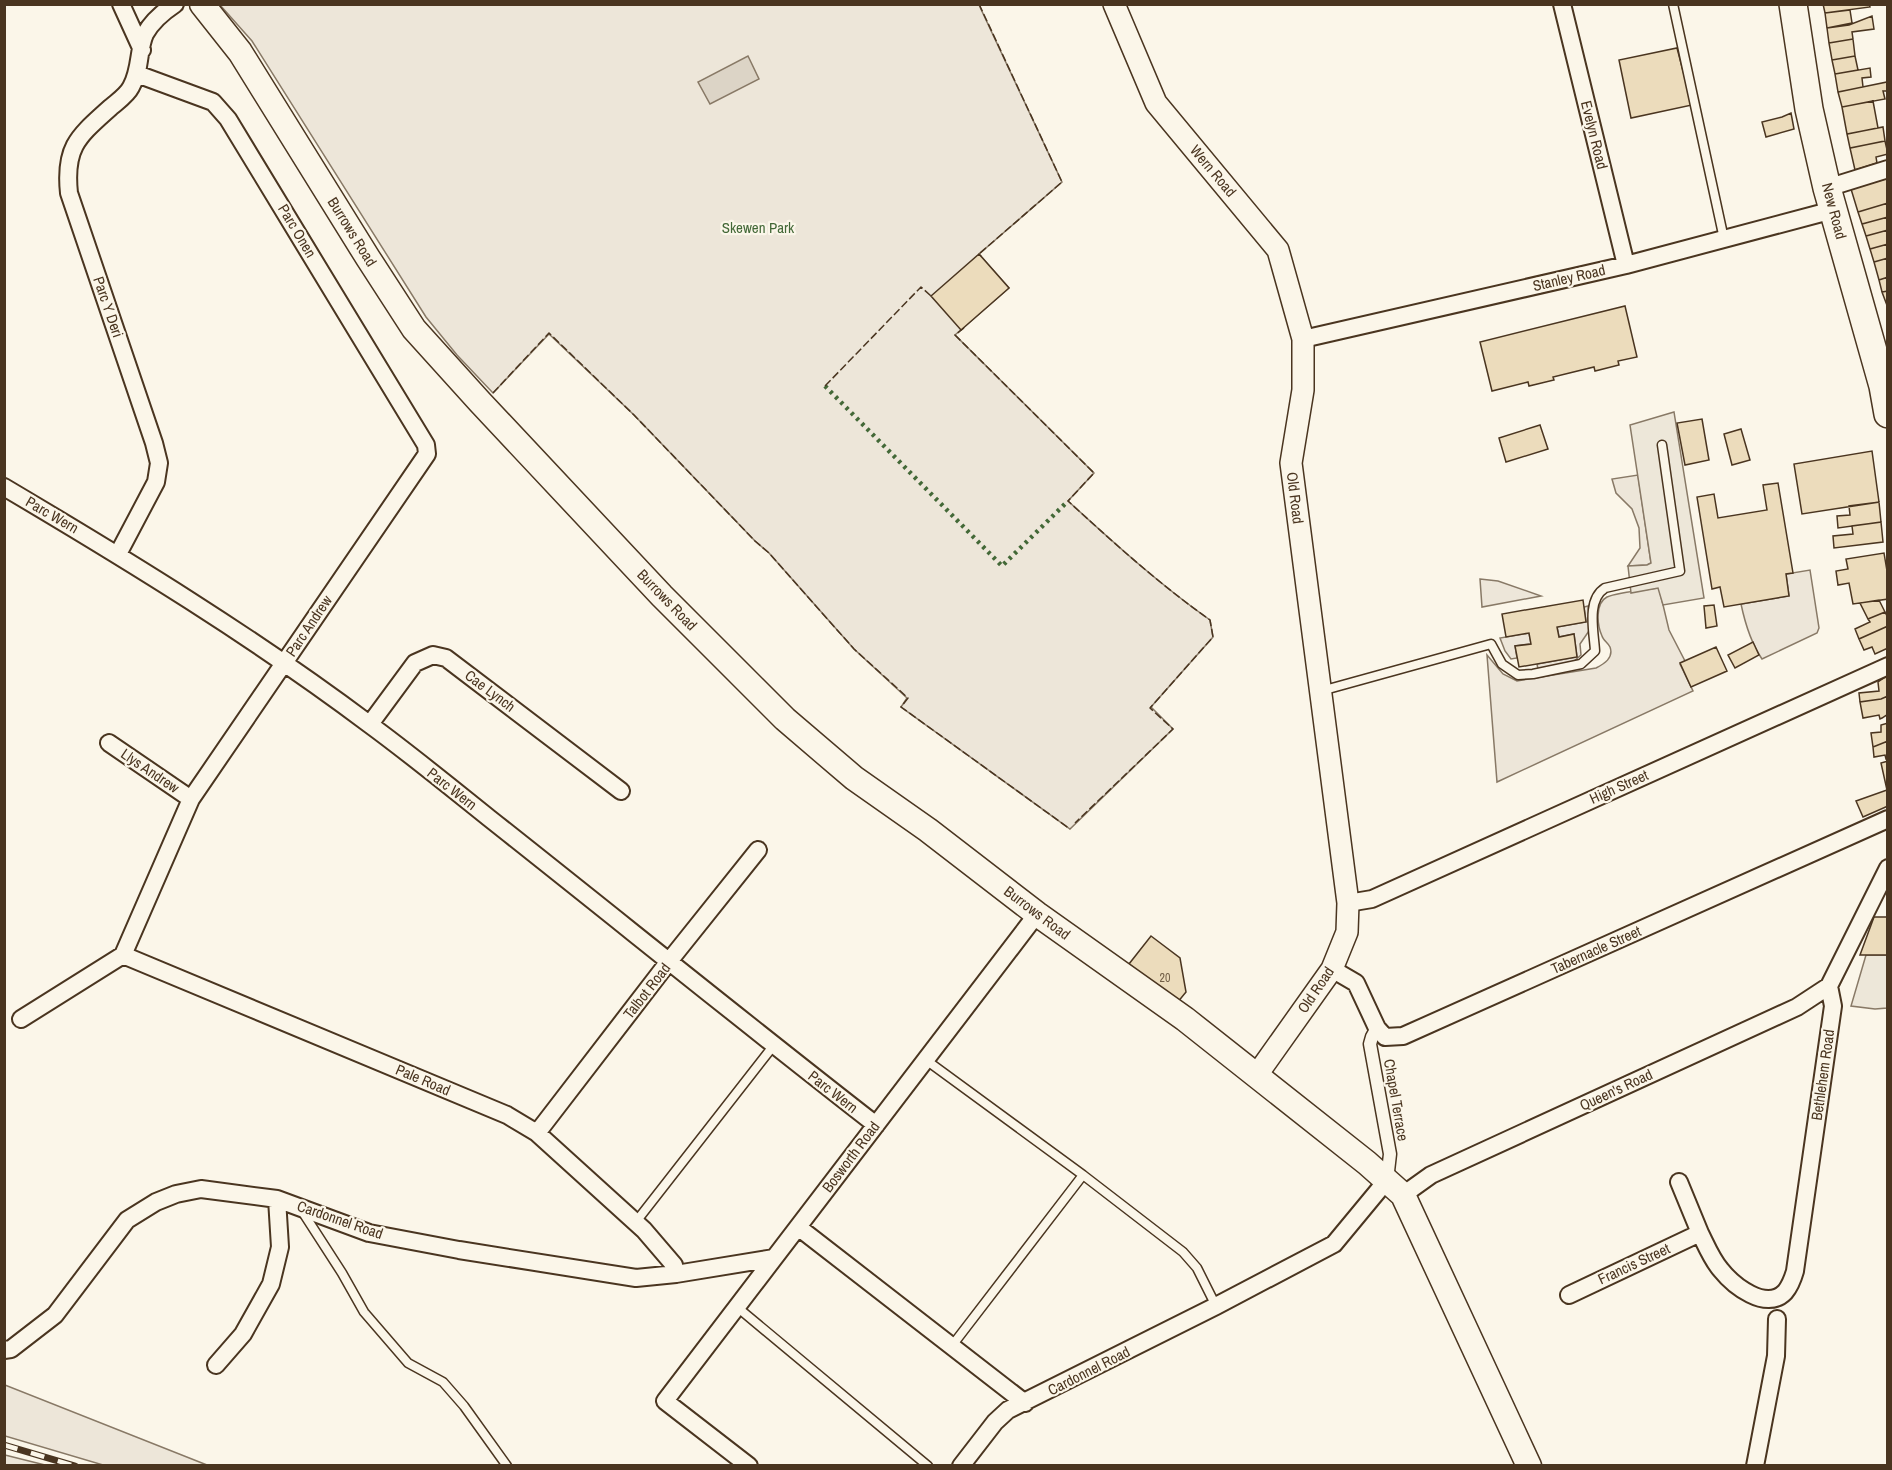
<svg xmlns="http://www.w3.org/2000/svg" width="1892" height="1470" viewBox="0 0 1892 1470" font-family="'Archivo Narrow',sans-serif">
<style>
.green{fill:#ede6d9;stroke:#887966;stroke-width:1.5}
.parking{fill:#ede7d9;stroke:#887966;stroke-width:1.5}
.water{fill:#dcd4c6;stroke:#887966;stroke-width:1.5}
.building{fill:#ecdcbc;stroke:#4a3520;stroke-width:1.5}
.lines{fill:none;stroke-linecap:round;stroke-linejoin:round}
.service-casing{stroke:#4a3520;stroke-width:11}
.pedestrian-casing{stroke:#4a3520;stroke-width:15}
.minor-casing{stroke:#4a3520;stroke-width:20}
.tertiary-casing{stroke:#4a3520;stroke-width:24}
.secondary-casing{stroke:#4a3520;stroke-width:27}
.primary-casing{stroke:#4a3520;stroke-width:30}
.service{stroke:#fbf6e9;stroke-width:8}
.pedestrian{stroke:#fbf6e9;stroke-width:12}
.minor{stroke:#fbf6e9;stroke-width:16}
.tertiary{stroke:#fbf6e9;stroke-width:21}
.secondary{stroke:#fbf6e9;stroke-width:24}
.primary{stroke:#fbf6e9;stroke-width:27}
.rail-casing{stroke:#4a3520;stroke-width:7}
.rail{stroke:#fbf6e9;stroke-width:4.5;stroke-dasharray:14;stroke-linecap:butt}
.hedge{stroke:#436837;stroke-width:4.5;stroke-dasharray:3 4.5;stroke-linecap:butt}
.fence{stroke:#4a3520;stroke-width:1.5;stroke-dasharray:8 3;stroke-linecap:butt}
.labels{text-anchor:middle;stroke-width:4.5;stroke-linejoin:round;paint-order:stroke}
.number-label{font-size:12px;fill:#725f47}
.street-label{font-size:15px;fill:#4a3520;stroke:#fbf6e9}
.park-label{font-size:15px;fill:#436837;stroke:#fbf6e9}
</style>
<rect width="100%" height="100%" fill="#fbf6e9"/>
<path class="green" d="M220,5H979L1062,182L979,254L1009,288L955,335L1094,473L1068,501C1114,543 1159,584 1210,620L1213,637L1151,707L1173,729L1070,829L901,707L907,698L854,649L769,553L755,541L634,415L549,334L493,393L457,355L426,317L252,41Z
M1638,475L1651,563L1647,565L1628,566L1640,548L1639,528L1632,509L1616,493L1612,479Z
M1810,570L1819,628L1817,633L1762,659C1751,643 1745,623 1741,604L1789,596L1786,574Z
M1480,579L1498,581L1541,596L1482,607Z
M1659,588L1669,630L1685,661L1680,664L1693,691L1497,782L1487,655L1503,674L1517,681L1596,668C1604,664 1614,658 1610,647C1608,643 1603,640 1602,636C1597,625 1595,603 1607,597C1618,592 1645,590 1659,588Z
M1588,606L1591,628L1580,644L1581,655L1573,662L1538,669L1537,664L1577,657L1574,634L1559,637L1557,627L1586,622L1584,607Z
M1529,633L1531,644L1515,646L1517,658L1511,659L1505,651L1500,638Z
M4,1385H5L207,1465H103L5,1436Z
M4,1455H5L45,1465H5Z"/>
<path class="parking" d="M1674,412L1704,598L1663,605L1658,588L1631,593L1628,566L1647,565L1651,563L1630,425Z
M1866,955H1887V1008L1875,1009L1851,1006Z"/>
<path class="water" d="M748,56L759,79L710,104L698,82Z"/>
<path class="building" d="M1823,4H1869L1870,7L1825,13Z
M1850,10L1852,23L1827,28L1825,13Z
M1872,16L1874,29L1852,32L1853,39L1829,43L1827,28L1849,25Z
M1853,39L1855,56L1832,60L1829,43Z
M1677,48L1692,105L1631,118L1619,60Z
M1855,56L1858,70L1835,74L1832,60Z
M1870,68L1871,77L1862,78L1863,87L1838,92L1835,74Z
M1887,82L1888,91H1883L1885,99L1842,107L1838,92Z
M1873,101L1878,128L1847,134L1842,107Z
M1791,113L1794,129L1766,137L1762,122L1782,117Z
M1883,127L1885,141L1850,148L1847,134Z
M1885,141L1888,154L1876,157L1877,163L1855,170L1850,148Z
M1888,178V203L1858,212L1851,189Z
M1888,203V217L1862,224L1858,212Z
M1888,217V230L1866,236L1862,224Z
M1888,230V244L1870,249L1866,236Z
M1888,244V258L1874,262L1870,249Z
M979,254L1009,288L961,330L931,296Z
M1888,258V277L1879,280L1874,262Z
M1888,277V291L1882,292L1879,280Z
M1888,291V308L1882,292Z
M1625,306L1637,357L1618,361L1619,365L1595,371L1594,367L1553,377L1554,380L1529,386L1528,382L1492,391L1480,342Z
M1702,419L1709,460L1685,465L1677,423Z
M1540,425L1548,449L1506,462L1499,438Z
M1741,429L1750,460L1732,465L1724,434Z
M1872,451L1879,502L1802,514L1794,464Z
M1778,483L1793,573L1786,574L1789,596L1724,607L1720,587L1712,589L1697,497L1714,494L1718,518L1767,510L1763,485Z
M1879,502L1881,522L1838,528L1837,516L1850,515L1849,506Z
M1881,522L1883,542L1834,548L1833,536L1853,534L1852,526Z
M1884,553L1888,577V599L1853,604L1849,583L1838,585L1836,571L1848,569L1846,559Z
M1583,600L1586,622L1557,627L1559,637L1574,634L1577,657L1519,667L1515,646L1531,644L1529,633L1506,637L1502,614Z
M1879,600L1885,612L1868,619L1860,603Z
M1714,605L1717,626L1706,628L1704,606Z
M1885,612L1888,618V626L1859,639L1855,629L1870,622L1868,619Z
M1888,626V648L1875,654L1872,647L1864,650L1859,639Z
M1753,642L1759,655L1735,668L1728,655Z
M1716,647L1727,671L1691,687L1680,663Z
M1888,675V696L1881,699L1860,702L1859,693L1879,691L1878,682Z
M1888,696V714L1882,718L1880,719L1879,715L1863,718L1860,702L1881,699Z
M1888,723V741L1873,747L1871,733L1881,732V725Z
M1888,741V758L1886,759L1885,755L1874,757L1873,747Z
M1888,761V806L1863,817L1856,801L1887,790L1881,763Z
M1874,917H1888V955H1860Z
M1151,936L1180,958L1186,992L1177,1003L1129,964Z"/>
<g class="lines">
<defs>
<path id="service" d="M1673,4L1724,239
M1321,691L1491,644L1502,664L1518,675L1533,674L1581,664L1595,651C1594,632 1586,600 1605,588L1680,571L1662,445
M926,1060L1083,1175L1183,1252L1197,1268L1216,1306
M302,1211L342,1273L364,1312L408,1363L443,1382L464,1406L507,1466
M635,1223L774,1045
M737,1307L928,1466
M951,1347L1083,1175"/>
<path id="pedestrian" d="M1377,1028L1372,1037L1370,1044L1390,1154L1387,1180"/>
<path id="minor" d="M121,4L142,50
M1562,4L1626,265
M137,74L213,102L228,119L426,445L427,454L191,799L123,955L507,1115L537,1133L644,1230L674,1265L676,1274
M1827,188L1888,169
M1303,339L1626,265L1833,210
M4,487C129,561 253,637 369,724C410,754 449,786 489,818C618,920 746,1024 876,1125
M118,554L156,482L159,463L154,443L69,193C64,146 79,136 111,107C118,101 127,95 131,87C141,70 138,49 145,34C152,21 163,12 175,4
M370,724L415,663L433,655L446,658L621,791
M109,743L191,799
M1348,903L1372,899L1888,666
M1332,969L1356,983L1377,1028L1385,1037L1403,1036L1888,819
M21,1019L123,955
M537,1133L670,960L758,850
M1679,1182L1700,1233
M1403,1195L1431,1175L1797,1007L1829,986
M798,1227L1025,1403
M1569,1295L1700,1233C1706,1245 1712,1260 1721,1270C1733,1285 1766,1312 1785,1292C1790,1286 1793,1278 1795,1271L1833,1006L1829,986L1888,868
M4,1350L11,1349L55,1315L127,1220L156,1202L176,1194L201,1189L277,1199L369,1233L459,1250L636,1278L676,1274L774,1258
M216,1365L243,1334L271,1284L280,1247L277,1199
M749,1466L665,1401L1037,914
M961,1466L995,1422L1008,1410L1216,1306L1334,1244L1387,1180
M1755,1466L1776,1356L1777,1319"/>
<path id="tertiary" d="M1114,4L1156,103L1278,250L1303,339V390L1291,463L1348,903L1347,932L1332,969L1256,1076"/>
<path id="secondary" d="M202,4L240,52L368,258L414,329L480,402L662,596L785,719L854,778L928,830L1037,914L1185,1019L1367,1163L1403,1195L1529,1466"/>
<path id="primary" d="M1793,4L1809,109L1827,188L1883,386L1888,414"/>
</defs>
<use href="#service" class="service-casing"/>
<use href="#pedestrian" class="pedestrian-casing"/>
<use href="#minor" class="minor-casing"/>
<use href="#tertiary" class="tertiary-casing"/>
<use href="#secondary" class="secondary-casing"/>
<use href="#primary" class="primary-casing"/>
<use href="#service" class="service"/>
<use href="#pedestrian" class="pedestrian"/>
<use href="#minor" class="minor"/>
<use href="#tertiary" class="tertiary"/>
<use href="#secondary" class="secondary"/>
<use href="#primary" class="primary"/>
<defs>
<path id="rail" d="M4,1445L75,1466"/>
</defs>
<use href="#rail" class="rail-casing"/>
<use href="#rail" class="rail"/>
<path class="hedge" d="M825,386L1002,566L1068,501"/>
<path class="fence" d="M979,4L1062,182L979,254L981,256
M964,328L955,335L1094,473L1068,501C1114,543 1159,584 1210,620L1213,637L1150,708L1173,729L1075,823
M825,386L921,287L931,296
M493,393L549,333L634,415L755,541L769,553L854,649L908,698L901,707L1070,829"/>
</g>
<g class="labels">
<g class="number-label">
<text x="1165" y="982">20</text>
</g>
<g class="street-label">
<text transform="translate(1594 135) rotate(76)" y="5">Evelyn Road</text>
<text transform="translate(1213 171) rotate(50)" y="5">Wern Road</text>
<text transform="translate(1834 211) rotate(75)" y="5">New Road</text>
<text transform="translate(297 231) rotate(59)" y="5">Parc Onen</text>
<text transform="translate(352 232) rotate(58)" y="5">Burrows Road</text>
<text transform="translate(1569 278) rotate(-13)" y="5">Stanley Road</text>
<text transform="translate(108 307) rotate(71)" y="5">Parc Y Deri</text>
<text transform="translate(1295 498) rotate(83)" y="5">Old Road</text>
<text transform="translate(52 515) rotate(30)" y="5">Parc Wern</text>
<text transform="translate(667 600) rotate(46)" y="5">Burrows Road</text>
<text transform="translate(309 626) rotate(-56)" y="5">Parc Andrew</text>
<text transform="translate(490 691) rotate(37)" y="5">Cae Lynch</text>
<text transform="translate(150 771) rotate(34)" y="5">Llys Andrew</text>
<text transform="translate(1619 787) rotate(-24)" y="5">High Street</text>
<text transform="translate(452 789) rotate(38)" y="5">Parc Wern</text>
<text transform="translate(1037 913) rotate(37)" y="5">Burrows Road</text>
<text transform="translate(1596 950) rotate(-24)" y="5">Tabernacle Street</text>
<text transform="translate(1316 990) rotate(-56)" y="5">Old Road</text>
<text transform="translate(647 991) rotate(-52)" y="5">Talbot Road</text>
<text transform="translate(1823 1075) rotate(-82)" y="5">Bethlehem Road</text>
<text transform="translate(423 1080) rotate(23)" y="5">Pale Road</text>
<text transform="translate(1616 1090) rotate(-25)" y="5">Queen's Road</text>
<text transform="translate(833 1092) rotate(38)" y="5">Parc Wern</text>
<text transform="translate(1396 1100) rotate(80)" y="5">Chapel Terrace</text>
<text transform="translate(851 1157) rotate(-53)" y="5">Bosworth Road</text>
<text transform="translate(340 1220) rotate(19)" y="5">Cardonnel Road</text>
<text transform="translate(1634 1264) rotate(-25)" y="5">Francis Street</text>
<text transform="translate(1089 1371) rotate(-27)" y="5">Cardonnel Road</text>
</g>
<g class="park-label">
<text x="758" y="233">Skewen Park</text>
</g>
</g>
<rect width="1892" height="1470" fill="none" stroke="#4a3520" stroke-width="12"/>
</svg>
